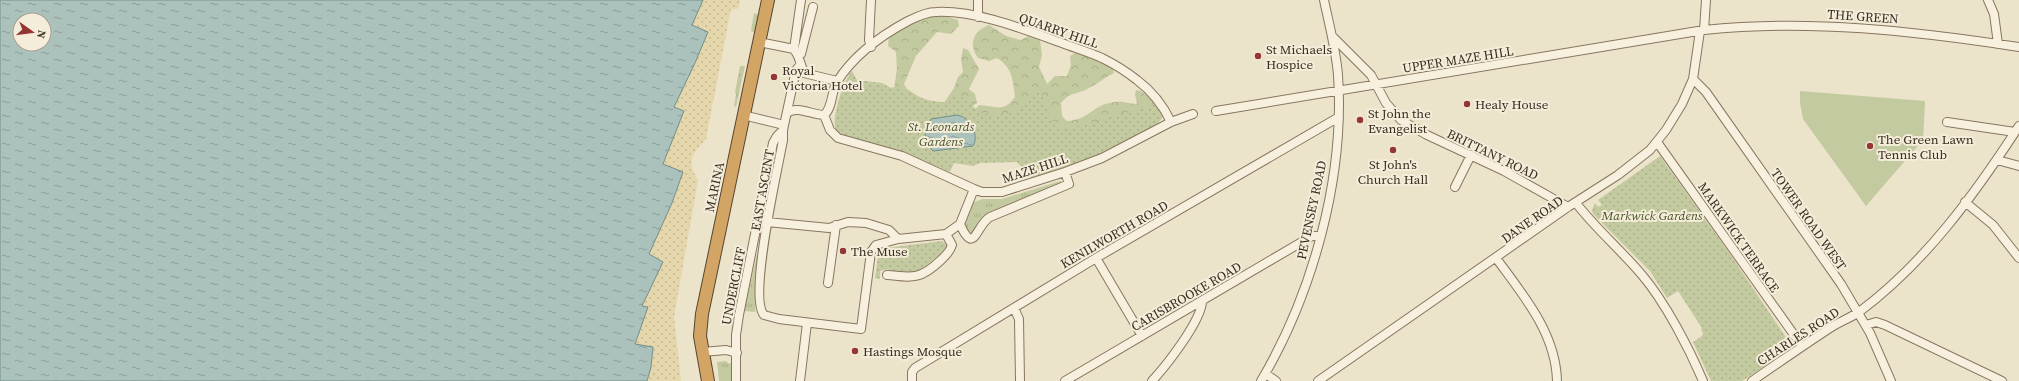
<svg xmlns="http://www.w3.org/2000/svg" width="2019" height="381" viewBox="0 0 2019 381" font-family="'Source Serif 4',serif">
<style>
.grass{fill:url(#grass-tufts)}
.forest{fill:url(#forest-crowns)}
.sand{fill:url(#sand-dots)}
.park{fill:url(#park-dots)}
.pitch{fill:#c4ca9f}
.water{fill:url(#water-ripples);stroke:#728f89;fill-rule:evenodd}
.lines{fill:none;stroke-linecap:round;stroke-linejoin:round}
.minor-casing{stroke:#887660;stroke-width:10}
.highway-casing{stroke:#564534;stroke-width:14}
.minor{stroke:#f7f0de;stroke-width:8}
.highway{stroke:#d3a564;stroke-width:12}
.poi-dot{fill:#933634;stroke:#f4edda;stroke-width:1.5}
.labels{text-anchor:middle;stroke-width:4;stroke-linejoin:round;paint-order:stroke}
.street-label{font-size:13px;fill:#3a2e22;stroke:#f4edda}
.poi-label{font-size:13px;fill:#3a2e22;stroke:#f4edda;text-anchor:start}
.park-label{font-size:13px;font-style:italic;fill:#49552a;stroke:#f4edda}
</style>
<defs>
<pattern id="grass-tufts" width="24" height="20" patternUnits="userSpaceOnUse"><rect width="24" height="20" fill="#c4ca9f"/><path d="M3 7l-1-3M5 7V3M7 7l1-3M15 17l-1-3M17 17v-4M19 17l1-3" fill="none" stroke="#a9ae89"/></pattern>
<pattern id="forest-crowns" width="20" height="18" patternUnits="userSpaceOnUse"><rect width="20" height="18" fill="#c4ca9f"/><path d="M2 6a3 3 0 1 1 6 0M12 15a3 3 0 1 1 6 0" fill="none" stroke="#a9ae89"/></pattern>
<pattern id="sand-dots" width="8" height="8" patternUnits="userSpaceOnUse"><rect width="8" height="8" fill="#e5d7ab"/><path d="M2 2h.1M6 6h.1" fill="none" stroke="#c5b993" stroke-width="1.8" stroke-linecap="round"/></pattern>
<pattern id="park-dots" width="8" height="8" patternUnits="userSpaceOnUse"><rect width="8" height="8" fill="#c4ca9f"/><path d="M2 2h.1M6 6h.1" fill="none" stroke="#a9ae89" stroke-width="1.8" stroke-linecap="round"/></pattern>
<pattern id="water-ripples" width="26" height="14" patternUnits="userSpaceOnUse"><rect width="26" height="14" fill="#abc1bb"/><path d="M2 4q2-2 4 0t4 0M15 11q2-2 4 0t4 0" fill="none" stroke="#8c9d98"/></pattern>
</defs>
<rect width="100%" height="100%" fill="#ece3cb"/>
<path class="grass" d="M754,13L759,15L755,33L751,31Z
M740,66H745L736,107L734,106L736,94L735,92Z
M1060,181L1065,182L987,216L972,237L964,231V222L974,202L983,199H1002Z
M757,254H760L755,312L744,311Z
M734,359L733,379L732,381H719L717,362L726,361L729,364Z"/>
<path class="forest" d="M942,15L958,20L959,26L951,34L937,32L916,56L904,84L907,89L930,104L861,83L894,89L897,68L896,52L888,46L889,36C906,24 921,18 942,15Z
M989,25L1006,36L1021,40L1028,36L1040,40L1042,55L1039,67L1047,84L1055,76H1067L1071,65L1070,56L1075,53L1091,57L1113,69L1114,73C1105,77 1098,84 1089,88C1077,95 1071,91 1061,103L1062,116L1067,121C1088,120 1093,106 1109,103C1122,100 1125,103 1137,104L1135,94L1136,90L1141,91L1157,104L1114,147L970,116L979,105C997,106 1003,113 1015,97C1013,80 1012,67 997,58L989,61L978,58C968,44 973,31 989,25Z
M963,48L968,50L979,69L969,89L975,94L977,103L966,110H939L954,88L958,77L963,72L961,59Z"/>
<path class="sand" d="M653,0H740L738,9H731L706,139C692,154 686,160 698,180L674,317L681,381H601Z"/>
<path class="park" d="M852,71L857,80L882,83L891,88L898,86C914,96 933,105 952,101L954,93L968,101L979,112L990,115L1012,113L1041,90C1045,104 1048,122 1061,130L1103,120L1117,114L1131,112L1157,104L1163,115C1159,138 1055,171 1031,178L1017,162L980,163L973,166L954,163L950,172C937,167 925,161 913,156C897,151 846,142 837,131C829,123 844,79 852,71Z
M1660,156L1728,251L1791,345V349L1742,381H1711L1693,342L1702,336L1703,333L1701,329L1702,328L1678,291L1667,298L1650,271L1593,214L1592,210L1595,203L1598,207L1602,205L1598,200Z
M942,241L947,245V250L920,272L895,274L888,269L880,271V279L875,278L878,256L886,248Z"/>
<path class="pitch" d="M1800,91L1925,101L1923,140L1866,206L1803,119L1800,103Z"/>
<path class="water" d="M0,0H703L692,25L708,32L695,63L674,107L684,111L663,164L683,172L672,203L649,254L663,262L642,306L648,307L635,344L653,347L651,367L647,381H0ZM20,20H44V44H20Z
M957,115C969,117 980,134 973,146L933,151C923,139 923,132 931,119Z"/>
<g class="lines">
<defs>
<path id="minor" d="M871,0L869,40L871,47
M978,0V17
M1988,0L1994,14L1998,44
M813,7L801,54L798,56L804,73L837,81
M1704,30L1706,0
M1332,36L1371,75L1386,103L1401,120L1427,135L1504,171L1568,207
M759,42L794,49
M798,56L794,49L801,0
M800,65L796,70L783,130V140C778,168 748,298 764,315L779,319L861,329L871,252L876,245L898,239L946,234L960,224L974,189
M1693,79L1706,92L1841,284L1870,333L1891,381
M1216,111L1704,30C1810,19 1914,31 2019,47
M787,113C797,105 812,115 824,115
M743,115L784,125
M824,115C833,108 831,91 837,82C853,56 882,35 908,21C916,17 927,12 936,12C976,10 1026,30 1062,43C1075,48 1089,52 1102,58C1114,64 1127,72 1137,80C1153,92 1163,105 1171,122
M824,115L830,130L838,138L902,156L974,189L982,192H1002L1065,172L1102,158L1171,122L1193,114
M1947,122L2015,132
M1657,142L1802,346
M1997,160L2019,166
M1455,187L1471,155
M1965,202L1993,225L2019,258
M1576,203C1596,229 1621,250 1642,275C1665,302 1689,348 1703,381
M767,222L829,228L848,222L866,223L889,230L898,239
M960,224C974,257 976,225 990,217L1069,184L1065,172
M1096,258L1142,336
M1496,258C1523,295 1556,333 1557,381
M887,275C914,278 921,279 941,260C946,255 950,252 952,245L946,234
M828,283L836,225
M1014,308L1019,319L1020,381
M1866,325L1876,322L1885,325L2002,381
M702,352L726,350L737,353
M1266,374L1276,381
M736,381V335L739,315L773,143L777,136L783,130
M800,381L807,323
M912,381V372L915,368L1096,258L1339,117
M1065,381L1312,236H1320
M1152,381C1166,366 1202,320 1202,301
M1261,381C1313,293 1345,177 1338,75C1336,50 1329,24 1324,0
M1318,381L1568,207L1618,175L1650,150L1666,130L1682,104L1693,79L1700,31
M1752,381C1778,363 1804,345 1830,328C1839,322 1850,318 1859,312C1925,263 1975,194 2019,126"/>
<path id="highway" d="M708,381L700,336L702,314L768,0"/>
</defs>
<use href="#minor" class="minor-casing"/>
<use href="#highway" class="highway-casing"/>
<use href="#minor" class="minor"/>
<use href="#highway" class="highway"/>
</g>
<g class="poi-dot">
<circle cx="1258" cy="56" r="4"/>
<circle cx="774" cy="77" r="4"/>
<circle cx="1467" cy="104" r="4"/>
<circle cx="1360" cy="120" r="4"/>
<circle cx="1870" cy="146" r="4"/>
<circle cx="1393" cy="150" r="4"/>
<circle cx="843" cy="251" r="4"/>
<circle cx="855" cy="351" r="4"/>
</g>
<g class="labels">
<g class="street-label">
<text transform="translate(1863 16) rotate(4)" y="5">THE GREEN</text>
<text transform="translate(1059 30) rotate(19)" y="5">QUARRY HILL</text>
<text transform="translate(1458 59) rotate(-9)" y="5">UPPER MAZE HILL</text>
<text transform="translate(1493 154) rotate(26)" y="5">BRITTANY ROAD</text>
<text transform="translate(1035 168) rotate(-18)" y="5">MAZE HILL</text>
<text transform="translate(714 187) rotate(-78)" y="5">MARINA</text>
<text transform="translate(762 190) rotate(-80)" y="5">EAST ASCENT</text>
<text transform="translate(1311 210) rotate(-78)" y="5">PEVENSEY ROAD</text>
<text transform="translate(1532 219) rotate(-35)" y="5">DANE ROAD</text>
<text transform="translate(1809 219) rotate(55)" y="5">TOWER ROAD WEST</text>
<text transform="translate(1114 234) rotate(-30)" y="5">KENILWORTH ROAD</text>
<text transform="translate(1739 237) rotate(55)" y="5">MARKWICK TERRACE</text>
<text transform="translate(733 286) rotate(-79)" y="5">UNDERCLIFF</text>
<text transform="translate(1186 296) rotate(-30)" y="5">CARISBROOKE ROAD</text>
<text transform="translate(1798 336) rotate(-33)" y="5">CHARLES ROAD</text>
</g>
<g class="poi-label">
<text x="1266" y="54">St Michaels<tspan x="1266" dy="15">Hospice</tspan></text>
<text x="782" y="75">Royal<tspan x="782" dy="15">Victoria Hotel</tspan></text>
<text x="1475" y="109">Healy House</text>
<text x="1368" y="118">St John the<tspan x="1368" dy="15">Evangelist</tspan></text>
<text x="1878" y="144">The Green Lawn<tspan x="1878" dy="15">Tennis Club</tspan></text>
<text x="1393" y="169" text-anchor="middle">St John's<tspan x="1393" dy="15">Church Hall</tspan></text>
<text x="851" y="256">The Muse</text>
<text x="863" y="356">Hastings Mosque</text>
</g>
<g class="park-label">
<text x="941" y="131">St. Leonards<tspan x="941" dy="15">Gardens</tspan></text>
<text x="1652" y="220">Markwick Gardens</text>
</g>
</g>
<g transform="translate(32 32) rotate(104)"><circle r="19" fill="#f4edda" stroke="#aaa190"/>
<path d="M0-3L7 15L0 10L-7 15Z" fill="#933634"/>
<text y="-6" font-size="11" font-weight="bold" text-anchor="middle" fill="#3a2e22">N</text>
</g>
</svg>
